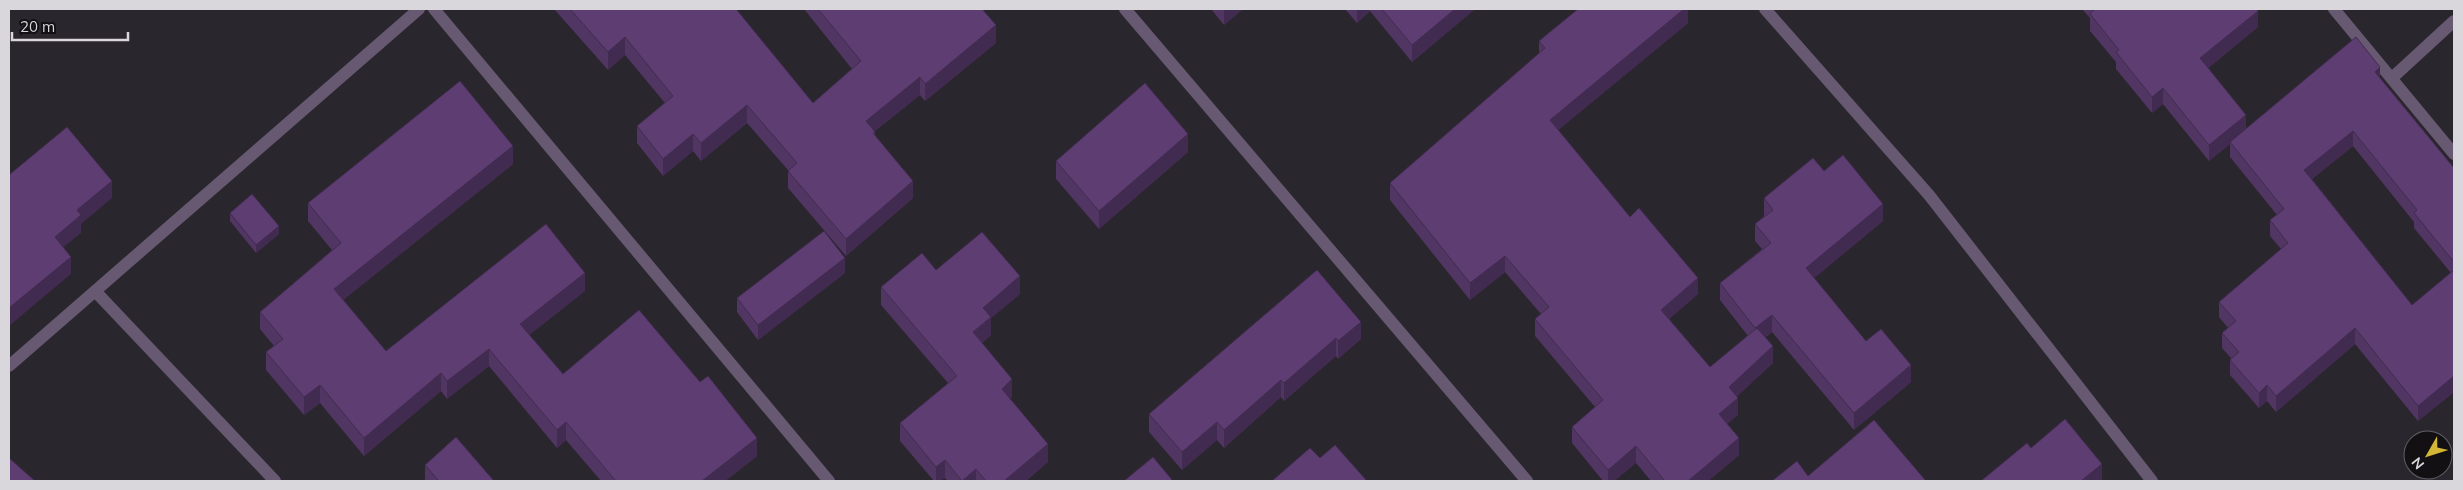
<svg xmlns="http://www.w3.org/2000/svg" width="2463" height="490" viewBox="0 0 2463 490" font-family="Mulish,sans-serif">
<style>
.lines{fill:none;stroke-linecap:round;stroke-linejoin:round}
.minor{stroke:#675971;stroke-width:12}
.wall{fill:#513562;fill-rule:evenodd}
.shaded-wall{fill:#422b50}
.building{fill:#5e3e72;stroke:#422b50}
</style>
<rect width="100%" height="100%" fill="#2a262d"/>
<g class="lines">
<path class="minor" d="M434,9L829,481
M1125,9L1527,481
M1765,9L1929,195L2152,481
M2334,9L2454,154
M2392,78L2454,21
M95,291L275,481
M9,366L419,9"/>
</g>
<path class="wall" d="M554,9H736L813,103L852,69L804,9H983L996,43L925,101L920,95L875,131V135L913,198L846,256L788,188V170L747,123L701,161L693,151L663,176L637,143V126L665,103L625,55L608,70Z
M1211,9H1243L1224,25Z
M1345,9H1475L1412,62L1370,11L1357,23Z
M1688,9V23L1558,130L1630,217L1698,294L1669,319L1710,367L1748,336L1720,300V283L1762,249L1755,241V224L1764,216V198L1824,171L1883,221L1814,278L1866,341L1911,382L1854,430L1772,332L1765,338L1773,363L1737,396L1738,415L1727,424L1739,455L1708,481H1651L1636,463L1614,481H1603L1572,443V427L1595,407L1535,336V319L1541,314L1505,272L1470,300L1390,200V183L1539,54V41Z
M2082,9H2257L2258,27L2208,68L2246,129L2380,78L2454,168V392L2418,421L2355,344L2276,412L2267,401L2259,408L2230,375V360L2231,358L2222,348V333L2228,328L2219,317V302L2281,249L2270,236V220L2277,215L2230,157V144L2209,161L2163,104L2152,113L2116,69V62L2090,31V18ZM2353,146L2414,222V228L2451,273L2412,305L2312,179Z
M1188,152L1099,229L1056,179V161Z
M513,164L343,300L386,351L585,291L529,335L563,374L757,456L725,481H601L566,440L557,448L489,366L447,399L441,391L364,456L320,403L304,415L266,370V352L274,346L260,329V312L332,250L308,221V203Z
M230,213L279,234L256,253L230,221Z
M936,270L1020,294L991,318V335L982,343L1012,397L1010,399L1048,462L1026,481H948L945,478L940,481H934L900,441V423L948,383L881,305V287Z
M1317,270L1361,339L1338,359L1336,356L1284,401L1281,397L1224,448L1217,440L1182,470L1149,432V414Z
M845,273L758,340L737,312V298Z
M425,465L494,481H425Z"/>
<path class="shaded-wall" d="M1224,9H1243L1224,25Z
M1357,9H1370V11L1357,23Z
M1455,9H1475L1412,62V45Z
M1684,9H1688V23L1550,137V120Z
M2258,11V27L2200,75V58Z
M996,25V43L925,101V84Z
M625,37V55L608,70V52Z
M2380,67V83L2375,72Z
M920,77V95L866,138V121Z
M2163,88V104L2152,113V97Z
M747,105V123L701,161V143Z
M2246,115V132L2230,142V144L2209,161V145Z
M2353,131V146L2304,185V170Z
M693,134V151L663,176V159Z
M1188,134V152L1099,229V211Z
M513,146V164L334,307V289Z
M112,181V198L81,224V233L55,254V237L77,210Z
M913,181V198L846,256V239Z
M1883,204V221L1806,285V268Z
M279,226V234L256,253V245Z
M1505,256V272L1470,300V283Z
M71,257V274L9,326V308Z
M845,258V273L758,340V325Z
M585,273V291L520,342V324Z
M1020,276V294L991,318V335L973,350V332L983,308Z
M1698,278V294L1661,326V310Z
M1772,315V332L1755,346V328Z
M1361,322V339L1338,359V341Z
M2355,328V344L2276,412V396Z
M1336,338V356L1284,401V383Z
M1773,346V363L1729,404V387Z
M489,349V366L447,399V381Z
M1911,365V382L1854,430V413Z
M441,373V391L364,456V438Z
M2454,376V392L2418,421V406Z
M1012,379V397L1002,407V389Z
M1281,380V397L1224,448V430Z
M320,385V403L304,415V397Z
M2267,385V401L2259,408V393Z
M1738,398V415L1719,431V414Z
M566,422V440L557,448V430Z
M1217,422V440L1182,470V452Z
M757,438V456L725,481H702Z
M1739,438V455L1708,481H1688Z
M1048,444V462L1026,481H1004Z
M1636,446V463L1614,481H1608V470Z
M945,460V478L940,481H936V467Z
M2102,464V481H2081Z
M976,469V481H962Z"/>
<path class="building" d="M570,9H736L813,103L861,61L818,9H982L996,25L925,84L920,77L866,121L875,132L873,133L913,181L846,239L788,171L797,163L747,105L701,143L693,134L663,159L637,126L673,96L625,37L608,52Z
M1382,9H1455L1412,45Z
M1578,9H1684L1550,120L1630,217L1639,208L1698,278L1661,310L1710,367L1757,328L1773,346L1729,387L1738,398L1719,414L1739,438L1688,481H1665L1636,446L1608,470L1572,427L1603,400L1535,319L1549,307L1505,256L1470,283L1390,183L1545,48L1539,41Z
M2095,9H2257L2258,11L2200,58L2246,115L2209,145L2163,88L2152,97L2116,52L2119,50L2090,14Z
M2356,37L2380,67L2375,72L2454,168V262L2414,213L2417,210L2353,131L2304,170L2412,305L2454,270V376L2418,406L2355,328L2276,396L2267,385L2259,393L2230,360L2239,352L2222,333L2236,321L2219,302L2288,243L2270,220L2284,209L2230,142Z
M460,81L513,146L334,289L386,351L546,224L585,273L520,324L563,374L639,310L700,382L708,376L757,438L702,481H616L566,422L557,430L489,349L447,381L441,373L364,438L320,385L304,397L266,352L283,339L260,312L341,243L308,203Z
M1145,83L1188,134L1099,211L1056,161Z
M67,127L112,181L77,210L81,215L55,237L71,257L9,308V175Z
M1843,155L1883,204L1806,268L1866,341L1881,329L1911,365L1854,413L1772,315L1755,328L1720,283L1771,243L1755,224L1773,210L1764,198L1813,158L1824,171Z
M252,194L279,226L256,245L230,213Z
M824,231L845,258L758,325L737,298Z
M982,232L1020,276L983,308L991,317L973,332L1012,379L1002,389L1048,444L1004,481H986L976,469L962,481L945,460L936,467L900,423L957,376L881,287L922,253L936,270Z
M1317,270L1361,322L1338,341L1336,338L1284,383L1281,380L1224,430L1217,422L1182,452L1149,414Z
M2065,419L2102,464L2081,481H1981L2027,443L2031,448Z
M1874,420L1926,481H1772L1797,461L1808,476Z
M456,437L494,481H439L425,465Z
M1335,445L1367,481H1272L1310,448L1320,458Z
M1153,457L1173,481H1124Z
M9,458L35,481H9Z"/>
<rect width="2463" height="490" fill="none" stroke="#d9d6dc" stroke-width="20"/>
<g transform="translate(2428 455) rotate(231)"><circle r="24" fill="#121013" stroke="#625f63"/>
<path d="M0-4L9 19L0 12L-9 19Z" fill="#d3b635"/>
<text y="-8" font-size="14" font-weight="bold" text-anchor="middle" fill="#d9d6dc">N</text>
</g>
<path d="M12 32v8h116v-8" fill="none" stroke="#d9d6dc" stroke-width="2.5"/>
<text x="20" y="32" font-size="15" fill="#d9d6dc" stroke="#121013" stroke-width="4" paint-order="stroke">20 m</text>
</svg>
